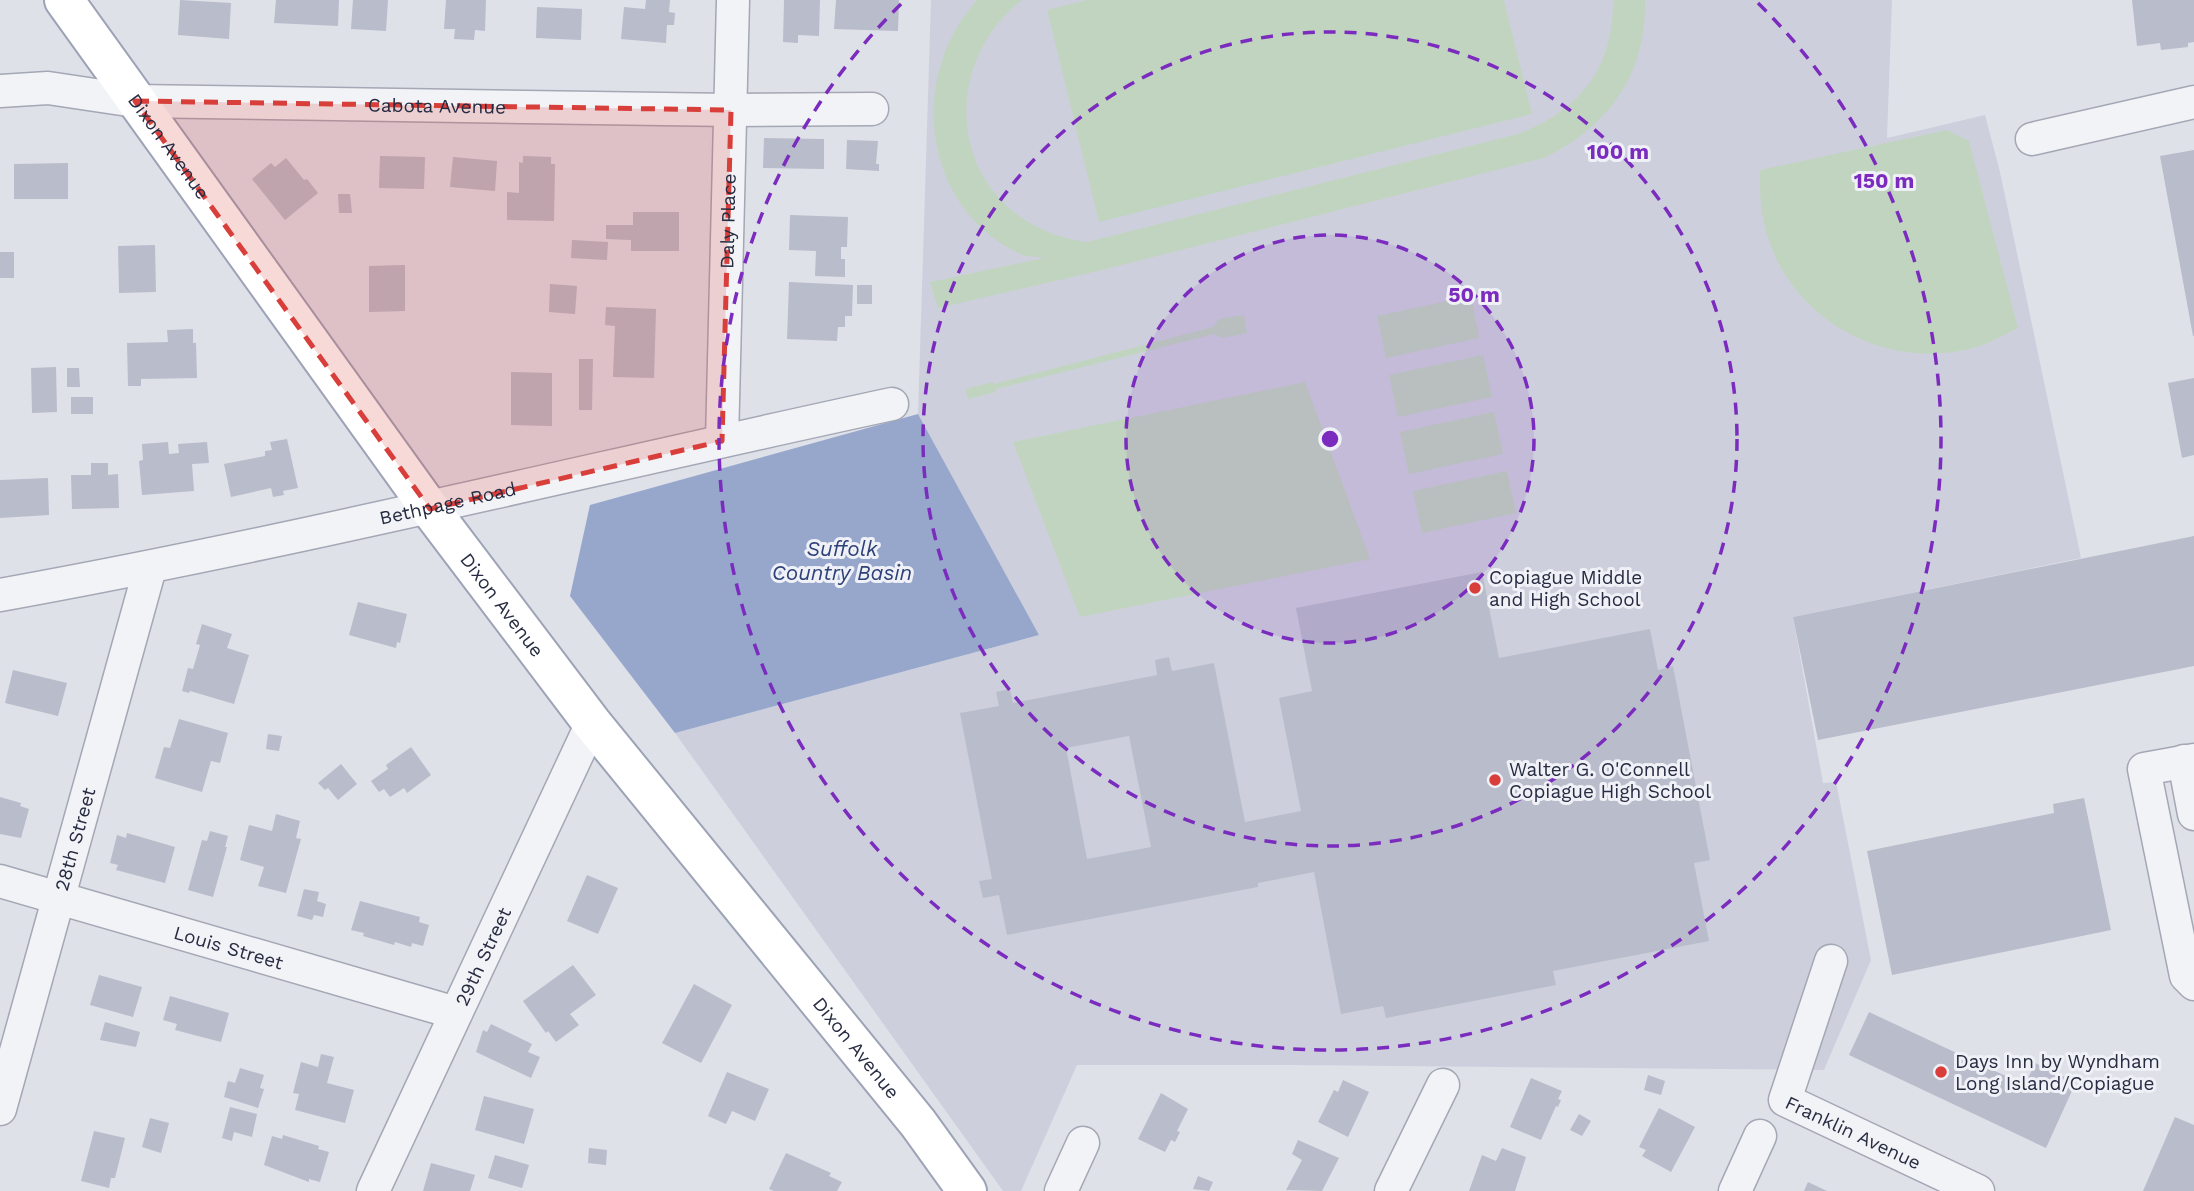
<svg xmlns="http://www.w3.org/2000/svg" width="2194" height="1191" viewBox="0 0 2194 1191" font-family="'Work Sans',sans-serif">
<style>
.built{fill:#cdd0dc}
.green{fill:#c1d4bf}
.water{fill:#97a7cc}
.building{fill:#b9bcca;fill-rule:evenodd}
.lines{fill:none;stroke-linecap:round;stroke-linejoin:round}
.minor-casing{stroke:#a4a7b4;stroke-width:35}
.major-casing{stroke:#9da3b6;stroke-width:42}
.minor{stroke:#f2f3f7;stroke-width:32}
.major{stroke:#fff;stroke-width:38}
.marked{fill:#d83f3b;fill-opacity:0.2;stroke:#d83f3b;stroke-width:5;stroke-dasharray:14 9;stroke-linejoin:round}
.ring{fill:none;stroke:#7b2cbf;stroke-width:3.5;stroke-dasharray:12 9}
.poi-dot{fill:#d83f3b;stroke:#eff1f7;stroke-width:2.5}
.labels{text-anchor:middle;stroke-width:6;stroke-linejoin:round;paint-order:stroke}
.street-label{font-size:19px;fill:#272c42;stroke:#eff1f7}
.poi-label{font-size:19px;fill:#272c42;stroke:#eff1f7;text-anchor:start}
.water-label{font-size:21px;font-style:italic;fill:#2e4279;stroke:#eff1f7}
.centre{fill:#7b2cbf;stroke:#eff1f7;stroke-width:3.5}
.ring-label{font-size:21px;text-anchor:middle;font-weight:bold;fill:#7b2cbf;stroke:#eff1f7;stroke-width:6;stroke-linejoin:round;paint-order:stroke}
</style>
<rect width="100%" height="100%" fill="#dfe1e9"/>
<path class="built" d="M931,0H1892L1887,138L1985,115L2000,172L2081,558L1793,617L1823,783L1836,782L1871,960L1824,1070L1293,1065H1077L1021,1191H1003L675,733L1039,635L918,414Z"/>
<path class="green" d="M977,0H1022C941,63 948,189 1046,231C1059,237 1073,240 1087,242L1518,134C1580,111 1614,67 1613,0H1645C1647,74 1609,126 1544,158L1094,272L938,308L930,282L1044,258C1036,256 1025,257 1018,253C921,206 908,76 977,0Z
M1087,0H1504L1532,114L1099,222L1047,10Z
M1947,130L1969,141L2018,328C2002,336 1987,345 1969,349C1877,371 1781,313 1763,218C1760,202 1760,187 1760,170Z
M1471,296L1479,338L1386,358L1377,316Z
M1244,315L1247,333L1222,338L1214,334L996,389V392L968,399L965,389L993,382L994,384L1213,327L1219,319Z
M1483,355L1492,397L1398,417L1389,375Z
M1305,382L1370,559L1080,617L1013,442Z
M1494,412L1503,454L1409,474L1400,432Z
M1507,471L1516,513L1422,533L1413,491Z"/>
<path class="water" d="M918,414L1039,635L675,733L570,596L590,505Z"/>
<path class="building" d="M180,0L231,3L229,39L178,35Z
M276,0H339L338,26L274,23Z
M353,0H388L386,31L351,29Z
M446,0H486L485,31L475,30L474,40L454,39L455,29H444Z
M646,0H670L669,12L675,13L674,25H667L666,43L621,39L624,7L645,9Z
M784,0H820L819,36L798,35V43L783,42Z
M836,0H899L898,31L834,29Z
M2132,0H2194V42L2188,43V47L2161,50L2160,43L2137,46Z
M537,7L582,9L581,40L536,38Z
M764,138L824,139V169L763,168Z
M847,140L878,141L876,164H879V171L846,169Z
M2194,150V336H2193L2160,156Z
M380,156L425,157L424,189L379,188Z
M523,156L551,157V164H555L554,221L507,220V192L519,193V162L523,163Z
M453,157L497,161L495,191L450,187Z
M286,158L304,180L307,179L318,193L285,220L252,179L271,163L275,167Z
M68,163V199H14V164Z
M338,194H350L352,213H339Z
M633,212H679V251H631V240L606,239V225H633Z
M790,215L848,217L847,247H841V259H845V277L815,276L816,251L789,250Z
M572,240L608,242L607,260L571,258Z
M155,245L156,292L119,293L118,246Z
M0,252H14V278H0Z
M405,265V311L369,312V266Z
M789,282L853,285L852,316H845V327H838L837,341L787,339Z
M550,284L577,286L575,314L549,312Z
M857,285H872V304H857Z
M606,307L656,309L654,378L613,377L615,326L605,325Z
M193,329V343H196L197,378L141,379V386H128L127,343L168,342L167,330Z
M579,359H593L592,410H579Z
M56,367L57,412L32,413L31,368Z
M67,368H79L80,387H67Z
M511,372L552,373V426L511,425Z
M2194,378V455L2182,458L2168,383Z
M71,397H93V414H71Z
M287,439L298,488L283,491L284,495L273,497L271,488L231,497L224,464L265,456V451L272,450L270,442Z
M168,442L169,454L179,453L178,444L207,442L209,463L192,464L194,491L142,495L139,461L143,460L142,444Z
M91,463H108V475L118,474L119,508L72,509L71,475H91Z
M48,478L49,515L0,518V480Z
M2194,536V666L1818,740L1793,617Z
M1482,572L1499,658L1650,629L1658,670L1673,666L1710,860L1694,863L1709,941L1553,971L1556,985L1386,1018L1383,1006L1341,1014L1314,872L1258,883V887L1007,935L999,895L983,898L979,881L992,879L960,713L999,706L996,692L1010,689L1013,703L1157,675L1155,660L1169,657L1172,671L1214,663L1245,822L1301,811L1279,698L1312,691L1296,608ZM1129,736L1151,847L1087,859L1066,748Z
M358,602L407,614L400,643L397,642L396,648L349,635Z
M202,624L232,634L227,648L249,655L234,704L190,691L189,693L182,691L188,668L193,669L200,645L196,644Z
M13,670L67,683L58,716L5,703Z
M179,719L228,733L220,763L211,761L202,792L155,778L164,747L170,748Z
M268,734L282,736L279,751L266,749Z
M411,747L431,775L407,793L404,788L390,797L384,789L379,792L371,781L388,769L386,765Z
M341,764L357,784L338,800L328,788L325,790L318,783Z
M0,797L21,803L20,806L29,809L21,838L0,834Z
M2084,798L2111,930L1892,975L1867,851L2054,813L2053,804Z
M276,814L300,821L296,838L301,839L286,893L258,886L264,867L240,860L249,825L272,831Z
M210,831L228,836L225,847H227L213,897L188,890L202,840L207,841Z
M127,833L175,847L165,883L116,870L118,865L110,863L117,835L126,838Z
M587,875L618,888L598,934L567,921Z
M304,889L319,892L317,901L326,904L323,917L314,915L312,920L297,916Z
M360,901L420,917L419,922L429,925L423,946L412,943L411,947L395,942L394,945L363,936L364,933L351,930Z
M573,965L596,995L570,1014L579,1025L556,1042L548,1031L546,1033L523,1001Z
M99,975L142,987L133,1017L90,1005Z
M694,984L732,1005L701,1063L662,1043Z
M170,996L229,1013L221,1042L175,1030L177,1024L163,1020Z
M1869,1012L2025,1085L2035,1063L2076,1082L2046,1148L1849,1055Z
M105,1022L140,1032L136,1047L100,1040Z
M491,1024L532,1044L528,1052L540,1057L531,1078L476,1052L483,1030L487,1032Z
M321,1054L334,1057L327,1083L354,1090L345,1123L295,1110L299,1094L293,1093L301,1062L318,1067Z
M240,1068L264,1075L260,1088L264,1089L258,1108L224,1097L228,1081L235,1083Z
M727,1072L769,1089L755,1121L732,1111L726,1124L708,1116Z
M1648,1075L1665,1081L1661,1095L1644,1090Z
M1531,1078L1562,1091L1558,1099L1561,1100L1558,1107L1556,1106L1541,1140L1510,1127Z
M1343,1080L1369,1092L1348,1137L1318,1122L1334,1090L1338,1092Z
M1161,1093L1188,1109L1177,1131L1180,1132L1175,1142L1171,1140L1165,1152L1138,1139Z
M484,1096L534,1109L524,1144L475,1130Z
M230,1107L257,1114L252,1137L234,1132L232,1141L222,1138Z
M1659,1108L1695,1127L1671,1172L1642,1156L1646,1150L1639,1147Z
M1579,1114L1591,1121L1582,1136L1570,1130Z
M2175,1117L2194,1125V1191H2143Z
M150,1118L169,1123L161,1153L142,1147Z
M94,1131L125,1138L115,1178H111L109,1188L81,1181Z
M283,1135L319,1146L318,1149L329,1152L320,1182L309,1179V1182L264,1165L272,1136L282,1139Z
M1298,1140L1339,1158L1322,1191L1286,1190L1302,1160L1292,1154Z
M589,1148L607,1150L606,1165L588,1163Z
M1502,1148L1526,1157L1515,1191H1469L1482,1155L1496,1161Z
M786,1153L831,1173L829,1176L842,1182L837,1191H774L769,1189Z
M495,1155L529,1165L522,1188L488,1178Z
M431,1163L475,1175L470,1191H423Z
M1198,1176L1213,1182L1209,1191L1193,1189Z
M1808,1182L1827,1191H1804Z"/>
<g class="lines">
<defs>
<g id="minor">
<path id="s1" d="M0,91L48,88L135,101L731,110L872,109"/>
<path d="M2032,139L2194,102"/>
<path id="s2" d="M722,441L733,0"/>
<path id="s3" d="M0,595C299,541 594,468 892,404"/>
<path d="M2194,760L2144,769L2186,976L2194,984"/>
<path d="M2184,761L2194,814"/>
<path id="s4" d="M0,881L456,1013"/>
<path id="s5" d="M1831,961L1785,1100L1978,1191"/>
<path id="s6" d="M0,1109L150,568"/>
<path id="s7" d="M373,1191L592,723"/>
<path d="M1061,1191L1083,1143"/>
<path d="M1391,1191L1443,1085"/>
<path d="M1735,1191L1760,1136"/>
</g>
<g id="major">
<path id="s8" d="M64,0L430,509L592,723L918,1123L967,1191"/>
</g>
</defs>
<use href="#minor" class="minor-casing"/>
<use href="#major" class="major-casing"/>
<use href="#minor" class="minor"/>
<use href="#major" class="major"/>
</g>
<path class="marked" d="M135,101L731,110L722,441L430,509Z"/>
<circle cx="1330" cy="439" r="204" fill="#7b2cbf" fill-opacity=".12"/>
<g class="ring">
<circle cx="1330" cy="439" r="204"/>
<circle cx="1330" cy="439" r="407"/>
<path d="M1758 3A611 611 0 1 1 902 3"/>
</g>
<g class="poi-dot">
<circle cx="1475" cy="588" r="7"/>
<circle cx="1495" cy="780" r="7"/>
<circle cx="1941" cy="1072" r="7"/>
</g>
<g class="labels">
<g class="street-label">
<text dy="7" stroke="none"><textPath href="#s1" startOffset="438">Cabota Avenue</textPath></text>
<text dy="7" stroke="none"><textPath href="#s8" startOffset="180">Dixon Avenue</textPath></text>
<text dy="7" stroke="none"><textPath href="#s2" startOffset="220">Daly Place</textPath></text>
<text dy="7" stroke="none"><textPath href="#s3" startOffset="457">Bethpage Road</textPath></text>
<text dy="7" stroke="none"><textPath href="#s8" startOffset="747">Dixon Avenue</textPath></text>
<text dy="7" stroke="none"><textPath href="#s6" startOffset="280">28th Street</textPath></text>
<text dy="7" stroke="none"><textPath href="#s4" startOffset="238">Louis Street</textPath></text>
<text dy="7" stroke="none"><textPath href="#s7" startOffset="259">29th Street</textPath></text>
<text dy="7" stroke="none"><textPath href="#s8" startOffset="1314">Dixon Avenue</textPath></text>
<text dy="7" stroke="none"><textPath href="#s5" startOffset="222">Franklin Avenue</textPath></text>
</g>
<g class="poi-label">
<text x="1489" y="584">Copiague Middle<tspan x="1489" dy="22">and High School</tspan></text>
<text x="1509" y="776">Walter G. O'Connell<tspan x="1509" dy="22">Copiague High School</tspan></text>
<text x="1955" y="1068">Days Inn by Wyndham<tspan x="1955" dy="22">Long Island/Copiague</tspan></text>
</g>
<g class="water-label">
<text x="842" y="556">Suffolk<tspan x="842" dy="24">Country Basin</tspan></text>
</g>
</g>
<circle cx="1330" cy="439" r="10" class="centre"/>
<g class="ring-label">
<text x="1618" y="159">100 m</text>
<text x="1884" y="188">150 m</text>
<text x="1474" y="302">50 m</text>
</g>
</svg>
